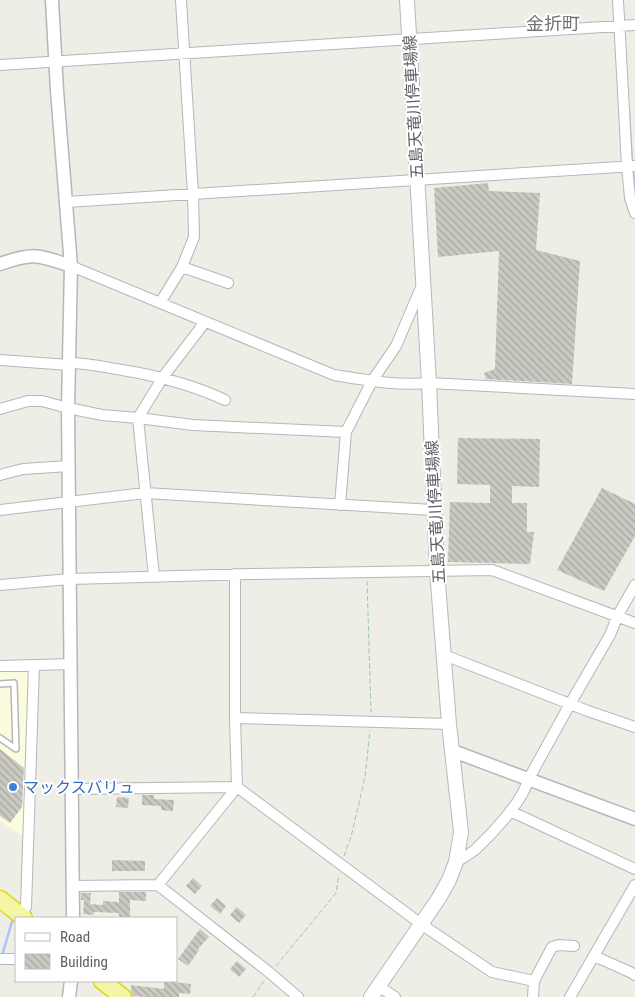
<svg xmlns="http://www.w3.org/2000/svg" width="635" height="997" viewBox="0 0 635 997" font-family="'Roboto Condensed','Noto Sans JP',sans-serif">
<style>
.commercial{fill:#fbfbde}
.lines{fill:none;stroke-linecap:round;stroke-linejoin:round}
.stream{stroke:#adc4f8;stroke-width:2.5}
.building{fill:url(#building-back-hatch)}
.service-casing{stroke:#b6b6bb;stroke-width:8}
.minor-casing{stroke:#b6b6bb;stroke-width:12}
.tertiary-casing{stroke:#b6b6bb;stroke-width:15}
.secondary-casing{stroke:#b7b8be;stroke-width:16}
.trunk-casing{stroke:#e1d414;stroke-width:19}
.path{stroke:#9ec4b2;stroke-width:1;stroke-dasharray:5 2.5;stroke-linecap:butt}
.service{stroke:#fff;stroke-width:5}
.minor{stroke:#fff;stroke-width:10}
.tertiary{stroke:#fff;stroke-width:12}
.secondary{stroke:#fff;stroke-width:14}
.trunk{stroke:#f3f6a4;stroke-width:16}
.shop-dot{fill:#3f7fe0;stroke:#fff;stroke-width:2}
.labels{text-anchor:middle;stroke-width:4;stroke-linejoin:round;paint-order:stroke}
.street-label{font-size:16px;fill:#5e5f65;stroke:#fff}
.shop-label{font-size:16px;fill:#366cbe;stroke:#fff;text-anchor:start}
.neighbourhood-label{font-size:18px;fill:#6f7177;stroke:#fff}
</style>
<defs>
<pattern id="building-back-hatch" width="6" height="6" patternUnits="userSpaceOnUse" patternTransform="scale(1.25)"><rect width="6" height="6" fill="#cac9c2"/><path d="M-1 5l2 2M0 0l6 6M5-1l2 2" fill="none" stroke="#a7a6a1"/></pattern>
</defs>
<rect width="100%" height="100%" fill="#eeeee6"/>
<path class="commercial" d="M28,671L29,770L27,804L22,836L0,821V672Z"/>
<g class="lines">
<path class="stream" d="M629,114L632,163
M633,169L635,197
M2,956L13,918"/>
</g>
<path class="building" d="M488,183L489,191L540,193L536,250L580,261L572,384L486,379L484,373L495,369L499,251L438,257L434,188Z
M458,438L540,439L539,487L512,486V503H527V532H534L530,564L448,562L450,502L490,503V485L457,484Z
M602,488L635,504V536L604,591L557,570Z
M0,749L24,768L22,807L10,823L0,816Z
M142,795H154V799L174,800L173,811L161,810V806L142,805Z
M117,797L129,798L128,808L116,807Z
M112,860L145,861V871H112Z
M193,878L202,886L195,894L186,886Z
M119,892H146V901L130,900V918H119V913L94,912L93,915L83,914L84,900H81V893H91L90,904L103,905V901L119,902Z
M217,898L226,906L220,914L210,906Z
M237,907L246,915L239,923L230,915Z
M200,929L209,937L198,949L199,950L188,966L178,959Z
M237,961L246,969L239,977L230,969Z
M164,981L191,984L190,994L179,993V997H145L133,996L131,991V985L164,989Z"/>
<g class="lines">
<defs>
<path id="service" d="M0,684L14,683L16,749L0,738"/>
<path id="minor" d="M618,0L627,166L630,198L635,213
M0,65L635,25
M67,202L635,166
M71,266L334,375C365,380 397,386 429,383L635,394
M182,267L228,283
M160,303L182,267L194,237L193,194L181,0
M0,360L69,365
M69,363C87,363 104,367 122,370C159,376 191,384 225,400
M0,409L28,401H42L68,408L102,415L138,418L193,425L346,432
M0,475L23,469L69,466
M340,505L346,432L372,381L396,346L423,283
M0,510L145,493L433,510
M154,577L138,418L163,377L205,322
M0,585L70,579L251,574L492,570L635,623
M444,655L588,711L635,727
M0,666L71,664
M235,718L449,724
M72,789L237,787L421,924L492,972L534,981L533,997
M510,811L635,869
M456,862C463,858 470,854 476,849C492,834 523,801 528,780L570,704L610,635L618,615L635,585
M158,885L237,787L235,718V574
M72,886L158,885L270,973L298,997
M20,915L26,907L34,665
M594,956L630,972L635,975
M0,959H16
M534,981L552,947L559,945L574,946
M378,986L395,997
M570,997L635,885"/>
<path id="tertiary" d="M52,0L57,91L71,266L68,408L73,918
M0,264C34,252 38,255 71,266
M453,751L635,819
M69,997L71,981"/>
<path id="secondary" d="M371,997L439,898L449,880L456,862L461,832L449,724L437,570L429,383L407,0"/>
<path id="trunk" d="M0,899L24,918
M102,981L123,997"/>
</defs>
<use href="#service" class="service-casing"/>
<use href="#minor" class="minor-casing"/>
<use href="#tertiary" class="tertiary-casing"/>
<use href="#secondary" class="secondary-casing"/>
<use href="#trunk" class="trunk-casing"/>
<path class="path" d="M367,581L371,712
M344,856L351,837L365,777L370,731
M276,966L336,893L339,875
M253,997L264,981"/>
<use href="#service" class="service"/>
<use href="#minor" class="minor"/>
<use href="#tertiary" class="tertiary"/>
<use href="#secondary" class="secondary"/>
<use href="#trunk" class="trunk"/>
</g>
<circle class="shop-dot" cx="13" cy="787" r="5"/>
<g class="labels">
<g class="street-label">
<text transform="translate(413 107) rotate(-93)" y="6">五島天竜川停車場線</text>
<text transform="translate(435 512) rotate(-93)" y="6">五島天竜川停車場線</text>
</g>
<g class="shop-label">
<text x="23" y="793">マックスバリュ</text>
</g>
<g class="neighbourhood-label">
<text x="553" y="30">金折町</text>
</g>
</g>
<rect x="15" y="917" width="162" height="65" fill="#ffffff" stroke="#bfbfc1"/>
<rect x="25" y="933" width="25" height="8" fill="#ffffff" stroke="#bfbfc1"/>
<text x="60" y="942" font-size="15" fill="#5e5f65">Road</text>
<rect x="25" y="954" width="25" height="15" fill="url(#building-back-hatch)" stroke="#bfbfc1"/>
<text x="60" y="967" font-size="15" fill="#5e5f65">Building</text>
</svg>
